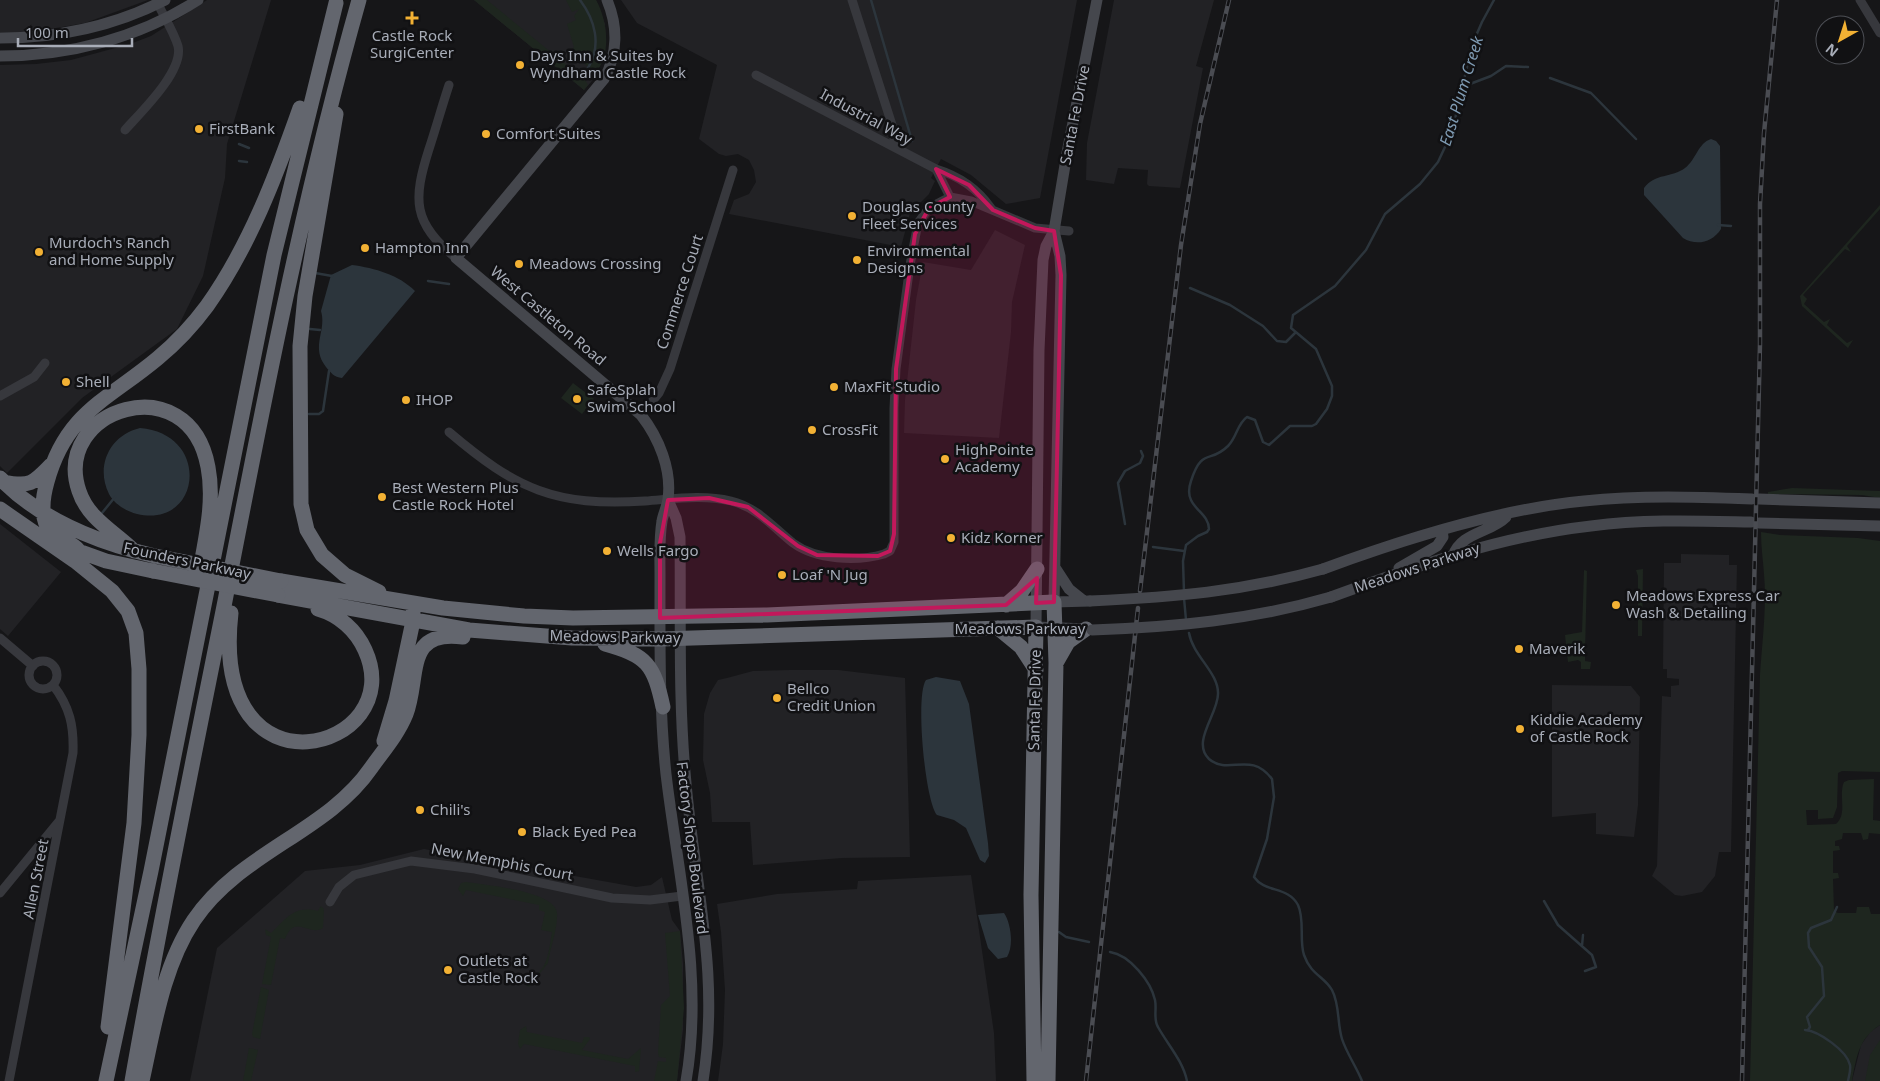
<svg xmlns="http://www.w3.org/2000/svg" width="1880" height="1081" viewBox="0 0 1880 1081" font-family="'Noto Sans',sans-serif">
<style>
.built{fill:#222225}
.green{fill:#1e261f}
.water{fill:#2c353c}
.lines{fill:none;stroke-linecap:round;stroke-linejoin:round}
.stream{stroke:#2c353c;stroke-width:2.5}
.street{stroke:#37383d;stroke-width:9}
.secondary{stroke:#45474d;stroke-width:11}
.highway{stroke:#63666e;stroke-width:15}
.rail-casing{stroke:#4a4c52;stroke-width:4.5}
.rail{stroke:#111113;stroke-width:2.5;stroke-dasharray:8;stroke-linecap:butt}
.secondary-bridge{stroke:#45474d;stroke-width:11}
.highway-bridge{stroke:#63666e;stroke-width:15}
.marked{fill:#c2185b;fill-opacity:0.2;stroke:#c2185b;stroke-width:4;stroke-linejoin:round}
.poi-dot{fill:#f2b134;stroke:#111113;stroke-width:2}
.labels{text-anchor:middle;stroke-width:5;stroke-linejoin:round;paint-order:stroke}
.poi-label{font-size:15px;fill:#a8adb8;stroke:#111113;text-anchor:start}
.street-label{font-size:15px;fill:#a8adb8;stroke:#111113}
.water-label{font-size:16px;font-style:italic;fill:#7f9bb3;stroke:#111113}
</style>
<rect width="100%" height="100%" fill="#161618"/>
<path class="built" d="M0,0H148L85,23L33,32H0Z
M207,0H271L227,144L225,178L203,276L177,329L82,398L7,473L0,466V65L36,64L71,60L130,44L151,36Z
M474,0H596L605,24L606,40L603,59L592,81L584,90Z
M621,0H1077L1040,198L1006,204L971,175L941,159L931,178L935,181L929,194L910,213L901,247L729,214L734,200L749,194L756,182L754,170L749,160L738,154L726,156L719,154L699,139L717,65L637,23Z
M1114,0H1214L1196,66L1203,68L1180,188L1149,186L1147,184L1148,170L1118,168L1114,184L1086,180L1087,143Z
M995,230L1025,245L1012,302L1011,332L999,438L904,433L905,400L916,300L923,262L971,270Z
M0,524L61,572L8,636L0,629Z
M1681,554L1729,555V565H1737L1731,852H1719L1715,876L1702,892L1682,896L1675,895L1652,876L1657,866L1662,696L1671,697V686L1679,685V679L1667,678V669H1663L1664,563H1681Z
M790,670H838L905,678L910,857L842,858L753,865L750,822H712L710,793L703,760L704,714L710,693L718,680L727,678L753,671Z
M1552,685L1631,686L1640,697L1638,805L1634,837L1596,834V813L1552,817Z
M424,849L636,887L651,885L662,877L672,920L680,931L683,964V1029L677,1081H190L217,948L305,871L360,865Z
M971,875L994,1033L996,1081H718L723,1044L725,990L721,932L717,904L777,894L857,889L858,881Z
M1880,1025V1081H1852L1861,1045L1870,1032Z"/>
<path class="green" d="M474,0H487L585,80L588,85L584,90Z
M566,0H596C607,19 612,54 596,72L569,53L574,47L567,24L576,20L574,16L579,9L572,12Z
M1880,205V209L1847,246L1851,252L1845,249L1803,295L1807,299L1804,304L1824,322L1830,319L1827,325L1847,343L1853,340L1848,348L1802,306L1800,296Z
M573,383L594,399L582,414L561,398Z
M1792,488L1880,491V498L1862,495L1768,494V492Z
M1761,532L1780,535L1858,538L1880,541V772L1842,771L1838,773L1837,807L1833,818L1818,819V810H1806L1807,825L1836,824C1848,814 1838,795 1844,782L1849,780L1874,779L1873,820L1880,821V834L1869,833L1868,839L1863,840L1861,833H1843L1842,839L1835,841V846H1839L1840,850L1833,851V873H1838L1839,878L1833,879L1834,911L1838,913H1856L1857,907H1869L1871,914H1880V1025C1859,1038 1856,1058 1852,1081H1750L1760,675C1762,642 1767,607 1764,574C1763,560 1761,547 1761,532Z
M1643,569L1642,636H1638V576L1636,570Z
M1584,570L1587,571L1585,653H1583L1582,656H1585V661L1591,662L1590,669H1581V662L1578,660L1568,662L1565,635L1582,632Z
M466,882C485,885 555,891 557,913C558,928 550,948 548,963L529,987L522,983L528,982L531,976C548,973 549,948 552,932L541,930L545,912L539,910V905L466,890L463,896L458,889L461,883Z
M321,906L324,909L323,928C309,937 295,913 285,939L280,938L271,985L262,984L271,937L266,935L265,929L271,933C287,918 294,905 318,911Z
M680,931L684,1008L677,1081H654L658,1061L666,1062V1058L659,1057L658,1053L661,1005L670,996L665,933Z
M261,987L269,990L260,1039L253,1037L252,1034Z
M526,1026L527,1032L582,1043L584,1037H589L590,1039L582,1050L628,1059L641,1048L639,1071L635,1072V1066L524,1044L520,1049L518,1044L520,1030Z
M1880,1040V1081H1865L1870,1055Z
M249,1048L258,1050L251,1081H243Z"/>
<path class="water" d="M1711,139L1716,141L1720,146L1721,229C1712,243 1696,246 1683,238L1644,195V188C1655,173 1672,178 1685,168C1696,160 1698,143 1711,139Z
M352,265C375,268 399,275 415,291L342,378C334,377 331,373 326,367C310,347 327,331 321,311L331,275Z
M140,428C212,434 201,529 137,514C126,511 114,504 109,494C95,466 110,435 140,428Z
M936,677L960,681L969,704L988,843L989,856L985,863L980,860L966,828L954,820L937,815C925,801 915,695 926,680Z
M1004,913C1011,923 1014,946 1007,957L998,959L988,948L978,915Z"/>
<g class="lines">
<path class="stream" d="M580,0C595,20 602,45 588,68
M871,0L912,141
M1550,78L1591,93L1636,139
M1462,87L1491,76L1506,66L1528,67
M239,144L249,148
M239,161L247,162
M1718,225L1731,226
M315,273L332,276
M428,281L449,284
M1190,288L1230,305L1263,326L1277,341L1286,342L1295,333
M310,329L320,330
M309,414H319L323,411L329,371
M102,513L115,497
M1125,524L1118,483L1125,471L1140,463L1143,456L1141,451
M1153,547L1184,551
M1184,592L1183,561L1186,545L1198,536L1207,532L1209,529C1209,516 1196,511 1191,500C1188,494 1189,487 1191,481C1202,447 1210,464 1228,446C1237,437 1237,424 1247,417L1255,420L1263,442L1269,445L1290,426H1312L1316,424L1327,409L1332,396V386L1316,349L1291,328L1293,315L1335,286L1366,250L1385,214L1420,184L1438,162L1452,132L1472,45L1482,22L1494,0
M1184,598L1186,620
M1189,633C1193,656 1219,673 1218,694C1218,714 1191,742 1209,759C1229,776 1250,750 1272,779L1274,797L1267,839L1254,877C1265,893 1288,886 1298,905C1305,920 1299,940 1304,955C1311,975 1324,976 1332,990C1340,1005 1337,1023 1342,1039C1347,1054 1356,1066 1362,1081
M1544,901L1558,925L1592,955L1596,967L1585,971
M1059,932L1066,937L1089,942
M1582,946L1583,935
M1110,952C1130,955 1151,982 1155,1000C1157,1009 1153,1019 1158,1027C1168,1045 1183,1061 1187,1081
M1805,1030C1819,1031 1847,1051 1850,1065C1851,1070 1849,1076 1848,1081
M1808,1030L1810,1027L1807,1017L1824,996L1822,967L1809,947L1808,933L1811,928L1831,920L1837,907"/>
<path class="street" d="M852,0L894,131V147
M1860,0L1880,33
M756,75L936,169L950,197
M449,85C442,106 436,128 429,149C413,199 412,223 456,258
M125,130C141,112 184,71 178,46C173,30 163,15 156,0
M936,169C959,176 977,188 991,208
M0,396L34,377L45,363
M641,415L659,393L670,369L733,170
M449,432C516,489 555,507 645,501C673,499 703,494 731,501C757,507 773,527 793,543C816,560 857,562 884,554L890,551L894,542V408L896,369L910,265L918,223L929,208L950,197L971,201L1035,228L1069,231
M0,638L33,666
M29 675a14 14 0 1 1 28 0a14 14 0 1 1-28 0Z
M0,893L60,820
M330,902L339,887L354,875L411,861L475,869L612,898L650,900L682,896
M9,1081L73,753C74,726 70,707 53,685"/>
<path class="secondary" d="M607,0C618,26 618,54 604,79L456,258L641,415C659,438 672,470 668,499C667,507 663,514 662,521C659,539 660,557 660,574C660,640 659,708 666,774C678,876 704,978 686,1081
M0,38C57,38 114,26 165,0
M0,56C69,56 139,38 198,0
M1054,231L1060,256L1061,275L1054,602L1090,601
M1759,499L1880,503
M668,500L676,518L680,537C681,618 678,702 686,783C695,887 720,974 703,1081
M1759,523L1880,526
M1453,556C1461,532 1490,533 1506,517
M1399,568L1437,546L1443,537L1442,531
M1056,569L1069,589L1084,601
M1323,569C1404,539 1498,509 1584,501C1640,495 1696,497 1752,499
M1331,597C1416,566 1502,536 1591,526C1645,519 1698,521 1751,522
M1087,629L1036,627L1039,350L1043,260L1046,246L1054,231L1067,153L1097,0"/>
<path class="highway" d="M336,114L305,296L300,346L301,504L307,530L322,555L345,575L379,592
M0,478C41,521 99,543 155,556
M3,482C30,487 33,484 51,465
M0,509L75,561L112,591L128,611L136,633L139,669V735L134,823L108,1027
M70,548L106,561L153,571
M79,551C71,540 54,540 47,526C40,512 43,496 47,482C66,412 108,400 158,358C176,343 193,325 207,306C249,247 276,176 300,108
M134,551C115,532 88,519 79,491C51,409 189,364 208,467C215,503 205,540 199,576
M281,581L443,608L524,616L573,618L767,615L1054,602L1056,663L1048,1081
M278,595L469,630L572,638L661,639L1036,627L1031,895L1034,1081
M1006,605L1022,591L1037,569
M231,613C209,807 411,750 365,650C356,630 339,615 318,609
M998,628L1021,647L1036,670
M605,644C647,655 654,665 663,707
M1056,663L1068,642L1086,629
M384,741L396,701L413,621V612
M106,1081L151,871L274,255L336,3
M132,1081C160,921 193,761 225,601C264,399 303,198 359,0
M142,1081C154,1027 163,966 194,920C240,852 327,832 371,768C383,751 398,734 406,714C420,677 404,629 463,637"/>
<defs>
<path id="rail" d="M1140,591L1181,245L1200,124L1229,0
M1086,1081L1138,608
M1742,1081L1760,344V204L1764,133L1777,0"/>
</defs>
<use href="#rail" class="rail-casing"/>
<use href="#rail" class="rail"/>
<path class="secondary-bridge" d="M1090,601C1174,597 1241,592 1323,569
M1092,630C1174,627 1252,620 1331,597"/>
<path class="highway-bridge" d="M155,556L281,581
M153,571L278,595"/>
</g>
<path class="marked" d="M936,169L969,185L993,210L1035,228L1054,231L1061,275L1054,602L1036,603L1037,578L1006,605L660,618V543L668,500L709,498L748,507L798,546L817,555L878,556L890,551L894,534L896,369L915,234L929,208L950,197Z"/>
<g class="poi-dot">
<path d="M409.5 10.5h5v5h5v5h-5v5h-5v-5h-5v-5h5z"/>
<circle cx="520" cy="65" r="5"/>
<circle cx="199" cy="129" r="5"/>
<circle cx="486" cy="134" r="5"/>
<circle cx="852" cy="216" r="5"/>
<circle cx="365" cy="248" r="5"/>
<circle cx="39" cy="252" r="5"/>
<circle cx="857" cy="260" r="5"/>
<circle cx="519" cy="264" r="5"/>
<circle cx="66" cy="382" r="5"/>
<circle cx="834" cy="387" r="5"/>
<circle cx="577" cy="399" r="5"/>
<circle cx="406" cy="400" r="5"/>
<circle cx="812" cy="430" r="5"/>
<circle cx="945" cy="459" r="5"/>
<circle cx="382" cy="497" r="5"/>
<circle cx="951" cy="538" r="5"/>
<circle cx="607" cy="551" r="5"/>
<circle cx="782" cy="575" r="5"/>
<circle cx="1616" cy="605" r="5"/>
<circle cx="1519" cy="649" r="5"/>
<circle cx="777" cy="698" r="5"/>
<circle cx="1520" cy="729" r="5"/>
<circle cx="420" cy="810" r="5"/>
<circle cx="522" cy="832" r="5"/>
<circle cx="448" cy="970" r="5"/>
</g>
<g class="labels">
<g class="poi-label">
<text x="412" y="41" text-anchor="middle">Castle Rock<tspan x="412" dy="17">SurgiCenter</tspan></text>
<text x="530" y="61">Days Inn &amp; Suites by<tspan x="530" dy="17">Wyndham Castle Rock</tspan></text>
<text x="209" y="134">FirstBank</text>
<text x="496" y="139">Comfort Suites</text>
<text x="862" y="212">Douglas County<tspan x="862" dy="17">Fleet Services</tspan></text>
<text x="49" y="248">Murdoch's Ranch<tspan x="49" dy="17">and Home Supply</tspan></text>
<text x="375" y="253">Hampton Inn</text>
<text x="867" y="256">Environmental<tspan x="867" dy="17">Designs</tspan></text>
<text x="529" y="269">Meadows Crossing</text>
<text x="76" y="387">Shell</text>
<text x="844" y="392">MaxFit Studio</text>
<text x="587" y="395">SafeSplah<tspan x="587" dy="17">Swim School</tspan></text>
<text x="416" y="405">IHOP</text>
<text x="822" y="435">CrossFit</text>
<text x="955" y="455">HighPointe<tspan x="955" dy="17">Academy</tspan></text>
<text x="392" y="493">Best Western Plus<tspan x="392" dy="17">Castle Rock Hotel</tspan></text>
<text x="961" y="543">Kidz Korner</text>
<text x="617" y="556">Wells Fargo</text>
<text x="792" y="580">Loaf 'N Jug</text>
<text x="1626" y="601">Meadows Express Car<tspan x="1626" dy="17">Wash &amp; Detailing</tspan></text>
<text x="1529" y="654">Maverik</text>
<text x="787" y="694">Bellco<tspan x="787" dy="17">Credit Union</tspan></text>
<text x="1530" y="725">Kiddie Academy<tspan x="1530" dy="17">of Castle Rock</tspan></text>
<text x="430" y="815">Chili's</text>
<text x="532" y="837">Black Eyed Pea</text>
<text x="458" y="966">Outlets at<tspan x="458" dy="17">Castle Rock</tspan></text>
</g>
<g class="street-label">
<text transform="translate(1075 115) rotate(-79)" y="5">Santa Fe Drive</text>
<text transform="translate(866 117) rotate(28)" y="5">Industrial Way</text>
<text transform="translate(680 292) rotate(-72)" y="5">Commerce Court</text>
<text transform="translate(548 316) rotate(40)" y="5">West Castleton Road</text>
<text transform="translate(187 561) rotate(12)" y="5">Founders Parkway</text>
<text transform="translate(1417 568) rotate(-18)" y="5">Meadows Parkway</text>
<text x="1020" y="634">Meadows Parkway</text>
<text transform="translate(615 637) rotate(1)" y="5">Meadows Parkway</text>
<text transform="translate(1035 700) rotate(-89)" y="5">Santa Fe Drive</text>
<text transform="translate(692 848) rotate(83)" y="5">Factory Shops Boulevard</text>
<text transform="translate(502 862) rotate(11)" y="5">New Memphis Court</text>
<text transform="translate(36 879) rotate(-79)" y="5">Allen Street</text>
</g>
<g class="water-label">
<text transform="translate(1461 91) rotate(-73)" y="6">East Plum Creek</text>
</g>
</g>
<g transform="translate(1840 40) rotate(219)"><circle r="24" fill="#111113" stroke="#4d4f55"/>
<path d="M0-4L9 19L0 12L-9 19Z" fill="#f2b134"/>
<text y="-8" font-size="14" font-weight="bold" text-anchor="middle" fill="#a8adb8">N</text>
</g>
<path d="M18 38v8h114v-8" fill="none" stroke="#a8adb8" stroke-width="2.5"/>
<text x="25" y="38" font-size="15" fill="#a8adb8" stroke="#111113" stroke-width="4" paint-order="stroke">100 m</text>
</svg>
